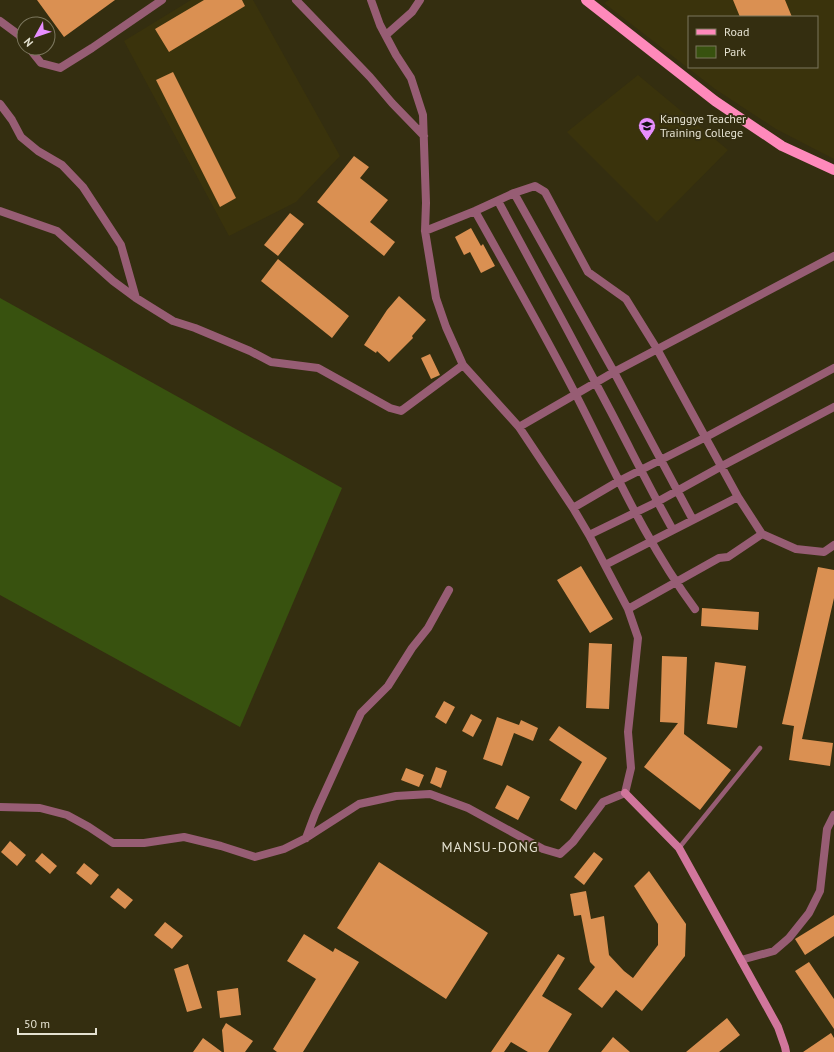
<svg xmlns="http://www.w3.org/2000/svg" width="834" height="1052" viewBox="0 0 834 1052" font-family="'PT Sans',sans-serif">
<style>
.built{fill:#3a330c;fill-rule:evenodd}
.green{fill:#38520f}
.building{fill:#da9052}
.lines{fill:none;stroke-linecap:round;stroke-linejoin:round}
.lane{stroke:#975d74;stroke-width:4.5}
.street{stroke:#975d74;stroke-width:8}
.secondary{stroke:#d1769c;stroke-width:8}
.primary{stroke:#fe89bb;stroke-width:10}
.labels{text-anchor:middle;stroke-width:4;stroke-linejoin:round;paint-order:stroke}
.poi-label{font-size:12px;fill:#e5e2d1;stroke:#342e10;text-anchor:start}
.quarter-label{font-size:14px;letter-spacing:1px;fill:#e5e2d1;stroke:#342e10}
</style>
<rect width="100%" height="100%" fill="#342e10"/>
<path class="built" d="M191,0H253L340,156L296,202L229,236L124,41Z
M609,0H834V159L776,129L715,89L604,3ZM689,17H817V67H689Z
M638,75L728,150L657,222L567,132Z"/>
<path class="green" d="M0,298L342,488L240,727L0,595Z"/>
<path class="building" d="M37,0H115L64,37Z
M204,0H242L245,6L169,52L155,29Z
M733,0H785L792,17H740Z
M173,72L236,198L220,207L156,80Z
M354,156L369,167L360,178L388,200L370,222L395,242L384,256L317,202Z
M290,213L304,224L278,256L264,245Z
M471,228L481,246L483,244L495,266L481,273L470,252L464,255L455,237Z
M278,259L349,316L332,338L261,281Z
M399,296L426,320L412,336L413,338L389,362L377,351L376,353L364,345L387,310Z
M430,354L440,375L431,379L421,358Z
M581,566L613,619L590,633L557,580Z
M818,567L834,570V598L802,739L833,743L830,766L789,760L794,726L782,724Z
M702,608L759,612L758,630L701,626Z
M589,643L612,644L609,709L586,708Z
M662,656L687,657L684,734L731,770L700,810L644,767L678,723L660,722Z
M715,662L746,666L737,728L707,724Z
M444,701L455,707L446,724L435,717Z
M471,714L482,720L473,737L462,731Z
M497,717L519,725L521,720L538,728L533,741L514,733L502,766L483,759Z
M559,726L607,758L576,810L560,800L582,762L549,740Z
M436,767L447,771L441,788L430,783Z
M406,768L424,775L419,787L401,780Z
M507,785L530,797L518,820L495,808Z
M10,841L26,855L17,866L1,852Z
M594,852L603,859L584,885L574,877Z
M42,853L57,866L50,874L35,861Z
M379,862L488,933L446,999L337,928Z
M84,863L99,875L91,885L76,873Z
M649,871L686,924L685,956L642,1011L616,990L602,1008L578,989L595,967L590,962L581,915L574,916L570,894L586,891L591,919L604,916L609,955L624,971L633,978L658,945V924L634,886Z
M118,888L133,900L125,909L110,897Z
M834,915V936L805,955L795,939Z
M165,922L183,936L172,949L154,935Z
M304,934L333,952L335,948L359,962L303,1052H277L273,1049L316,979L287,961Z
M558,954L565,958L542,996L572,1014L548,1052H528L511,1042L504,1052H491Z
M809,962L834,999V1029L795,971Z
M188,964L202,1008L187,1012L174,969Z
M238,988L241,1015L220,1018L217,991Z
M727,1018L740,1035L719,1052H686Z
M226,1023L253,1041L245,1052H224L222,1030Z
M831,1033L834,1038V1052H803Z
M613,1037L630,1052H601Z
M203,1038L222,1052H193Z"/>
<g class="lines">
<path class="lane" d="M679,848L760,748"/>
<path class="street" d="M296,0L370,77L392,103L424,136
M0,21L19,35L24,42
M386,35L412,12L420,0
M29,48L41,63L60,68L92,48L162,0
M0,104L12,120L21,137L38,151L62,165L83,187L121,245L136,298
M514,193L614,372L693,520
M498,201C536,271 573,340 610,410C631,450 651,491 673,530
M0,211L57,231L113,281L136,298L173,321L195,328L250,351L271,362L318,368L390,408L401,411L463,365
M475,211C509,272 544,333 576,395C613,467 646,543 695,609
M425,231L475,211L514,193L535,186L545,192L588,272L626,299L657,349L738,497L762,534L796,549L824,552L834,545
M519,427L614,372L834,256
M573,508L619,481L706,437L834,368
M589,535L657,502L722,466L834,407
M605,565L738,497
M628,609L719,558L728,557L762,534
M0,807L40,808L67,815L89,827L113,843H144L184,837L221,846L255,857L284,849L306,838L359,804L396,796L430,794L468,808L543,849L560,854L573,842L603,802L625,793L631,768L628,732L638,638L628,609L589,535L573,508L519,427L463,365L446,327L436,298L425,231L426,203L423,115L411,78L396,55L380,25L371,0
M306,838L315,814L361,713L388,686L412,648L428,628L449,590
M741,960L774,951L789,938L809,913L820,891L827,829L834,815"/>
<path class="secondary" d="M625,793L679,848L778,1027L785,1047L786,1052"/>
<path class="primary" d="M586,0L715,101L782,146L834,170"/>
</g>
<defs>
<symbol id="university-pin" viewBox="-11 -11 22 30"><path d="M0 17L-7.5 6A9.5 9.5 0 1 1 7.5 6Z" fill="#e88eff" stroke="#342e10"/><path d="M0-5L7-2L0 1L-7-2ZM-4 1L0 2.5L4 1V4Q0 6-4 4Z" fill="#111"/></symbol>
</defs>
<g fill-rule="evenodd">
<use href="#university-pin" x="637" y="116" width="20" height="27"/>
</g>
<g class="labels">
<g class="poi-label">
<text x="660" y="123">Kanggye Teacher<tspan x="660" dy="14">Training College</tspan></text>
</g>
<g class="quarter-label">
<text x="490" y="852">MANSU-DONG</text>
</g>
</g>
<rect x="688" y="16" width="130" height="52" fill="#342e10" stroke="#7b765d"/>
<rect x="696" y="29" width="20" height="6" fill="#fe89bb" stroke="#7b765d"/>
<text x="724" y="36" font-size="12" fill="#e5e2d1">Road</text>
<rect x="696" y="46" width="20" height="12" fill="#38520f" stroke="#7b765d"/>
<text x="724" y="56" font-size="12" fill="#e5e2d1">Park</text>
<g transform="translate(36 36) rotate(230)"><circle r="19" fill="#342e10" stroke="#7b765d"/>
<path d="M0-3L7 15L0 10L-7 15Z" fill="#e88eff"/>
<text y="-6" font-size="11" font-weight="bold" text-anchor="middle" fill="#e5e2d1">N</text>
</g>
<path d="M18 1028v6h78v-6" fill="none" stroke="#e5e2d1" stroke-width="2"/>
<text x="24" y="1028" font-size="12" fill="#e5e2d1" stroke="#342e10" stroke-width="3" paint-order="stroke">50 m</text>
</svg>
